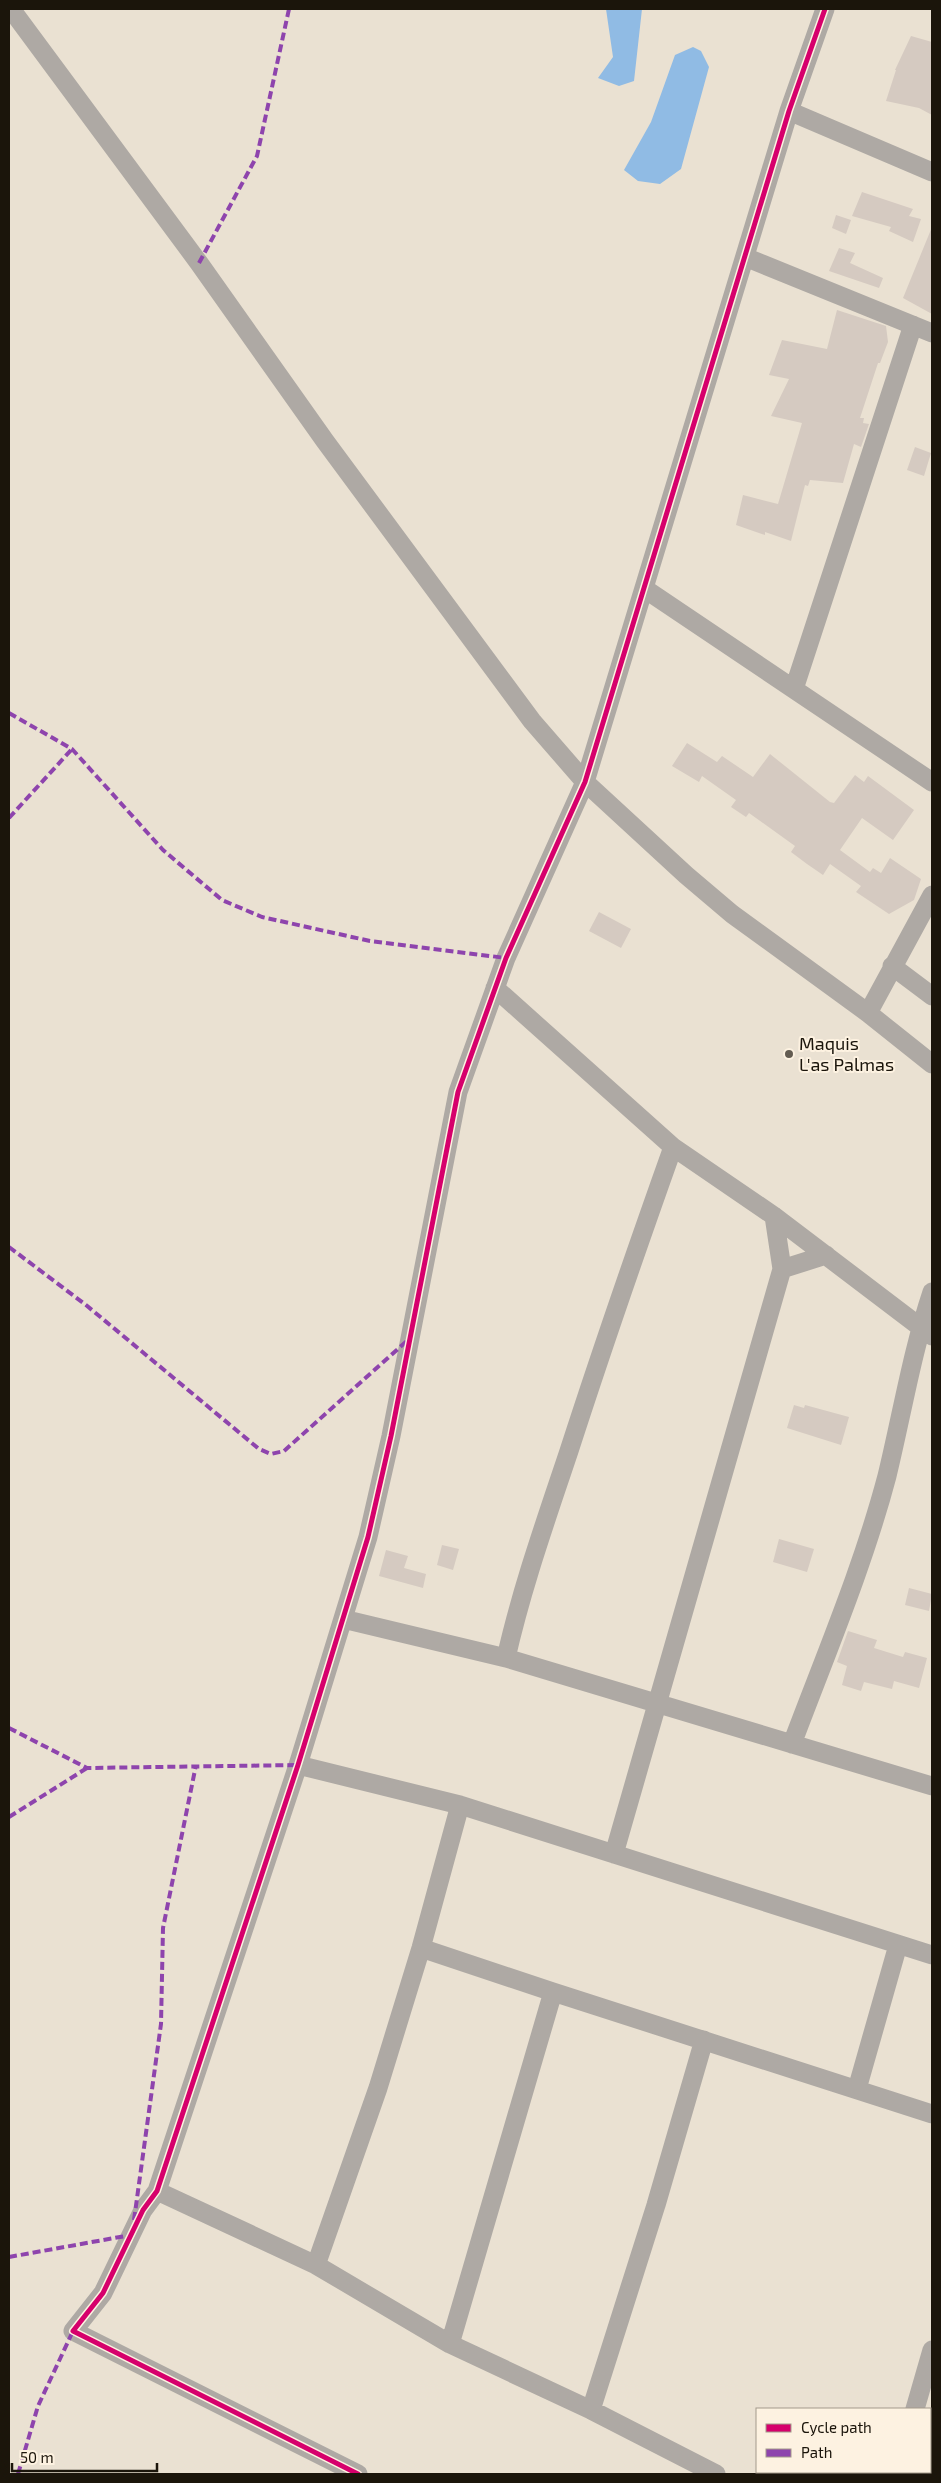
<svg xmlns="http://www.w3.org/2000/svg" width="941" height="2483" viewBox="0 0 941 2483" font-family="'Exo 2',sans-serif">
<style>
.water{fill:#90bbe4}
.building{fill:#d5cac1}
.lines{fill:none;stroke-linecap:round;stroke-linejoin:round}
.minor{stroke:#aea9a4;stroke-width:19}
.quiet{stroke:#8e44ad;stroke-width:4;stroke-dasharray:8 4;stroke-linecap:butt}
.cycleway-casing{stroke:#fdf2e1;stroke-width:8}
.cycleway{stroke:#d6006c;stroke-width:5}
.poi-dot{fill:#635c51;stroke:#fdf2e1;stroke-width:2}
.labels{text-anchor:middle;stroke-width:4;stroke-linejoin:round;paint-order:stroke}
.poi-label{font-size:18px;fill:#1b150b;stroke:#fdf2e1;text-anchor:start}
</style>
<rect width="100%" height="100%" fill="#eae1d2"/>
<path class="water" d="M606,9H642L634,81L619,86L598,78L613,57Z
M693,47L701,51L709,67L681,169L660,184L638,181L624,170L651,122L675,55Z"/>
<path class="building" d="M911,36L932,42V115L919,108L886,101L896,70H895Z
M862,192L913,209L909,216L921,219L913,242L889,231L891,227L852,216Z
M836,215L851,220L846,234L832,228Z
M932,227V314L903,298Z
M839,248L855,253L850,263L883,278L879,288L829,271Z
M837,310L886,326L888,342L880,363H878L860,418H864L863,423L869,424L861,447L854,444L843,483L810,480L808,486L805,485L791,541L765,532V535L736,525L743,495L778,504L802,423L771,416L789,379L769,375L782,340L827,349Z
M915,447L931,453L924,476L907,470Z
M687,743L717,762L722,756L753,777L770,754L830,802L834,803L855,775L864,782L868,776L914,810L893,840L862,818L840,850L870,872L873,868L881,873L890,858L921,879L914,900L889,914L856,892L861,886L830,864L823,875L807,864L791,852L795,846L749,813L746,817L731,807L736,800L702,776L699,782L672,766Z
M599,912L631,929L621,948L589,931Z
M794,1405L804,1408L805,1405L849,1417L841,1445L787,1428Z
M779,1539L814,1549L807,1572L773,1562Z
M442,1545L459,1549L453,1570L437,1565Z
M386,1550L408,1556L404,1568L426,1574L423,1588L379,1576Z
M909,1588L932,1594L929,1611L905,1605Z
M848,1631L877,1640L874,1648L903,1657L905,1652L927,1658L919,1688L894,1681L892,1689L864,1682L861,1691L842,1685L847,1666L837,1662Z"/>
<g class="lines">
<path class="minor" d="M11,9L199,263L325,441L532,721L585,782L686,875L732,914L868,1013L932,1064
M789,111L932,172
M745,257L932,333
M645,589L932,782
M794,689L913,325
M892,966L932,996
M495,988L673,1147L774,1216L932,1336
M868,1013L932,895
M782,1269L826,1255
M343,1619L506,1658L932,1786
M506,1658C522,1587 546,1520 569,1451C602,1349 637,1248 673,1147
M792,1744C825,1656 863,1567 887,1476C902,1414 912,1352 932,1292
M298,1765L460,1805L932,1955
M614,1854L782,1269L774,1216
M421,1948L553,1992L932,2114
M857,2089L898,1945
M157,2191L316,2265L450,2344L591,2410L716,2474
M316,2265L378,2088L421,1948L460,1805
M450,2344L553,1992
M915,2409L932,2350
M591,2410L656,2205L704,2040
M358,2474L73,2331L103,2293L143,2210L157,2191L298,1765L368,1537L391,1436L458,1092L506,958L585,782L789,111L825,9
M895,2474L896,2472"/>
<path class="quiet" d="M199,263L257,156L289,9
M9,713L72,749L163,850L222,900L262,917L370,941L506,958
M9,818L72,749
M9,1247L86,1305L259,1449L271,1454L284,1451L408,1340
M9,1728L87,1768L298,1765
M9,1817L87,1768
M134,2220L161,2024L163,1928L196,1765
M9,2257L131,2235
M18,2474L38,2406L73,2331"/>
<defs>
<path id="cycleway" d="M358,2474L73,2331L103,2293L143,2210L157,2191L298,1765L368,1537L391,1436L458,1092L506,958L585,782L789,111L825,9"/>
</defs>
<use href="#cycleway" class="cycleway-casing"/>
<use href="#cycleway" class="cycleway"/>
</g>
<circle class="poi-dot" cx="789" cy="1054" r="5"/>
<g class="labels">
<g class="poi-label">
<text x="799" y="1050">Maquis<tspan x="799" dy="21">L'as Palmas</tspan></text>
</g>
</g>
<rect width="941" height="2483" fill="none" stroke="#1b150b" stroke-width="20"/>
<rect x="756" y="2408" width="175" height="65" fill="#fdf2e1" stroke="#a39a8b"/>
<rect x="766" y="2424" width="25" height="8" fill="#d6006c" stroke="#a39a8b"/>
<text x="801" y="2433" font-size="15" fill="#1b150b">Cycle path</text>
<rect x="766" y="2449" width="25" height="8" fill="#8e44ad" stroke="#a39a8b"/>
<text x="801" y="2458" font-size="15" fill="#1b150b">Path</text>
<path d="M12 2463v8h145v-8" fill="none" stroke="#1b150b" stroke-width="2.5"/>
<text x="20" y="2463" font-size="15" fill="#1b150b" stroke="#fdf2e1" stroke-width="4" paint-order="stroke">50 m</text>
</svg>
